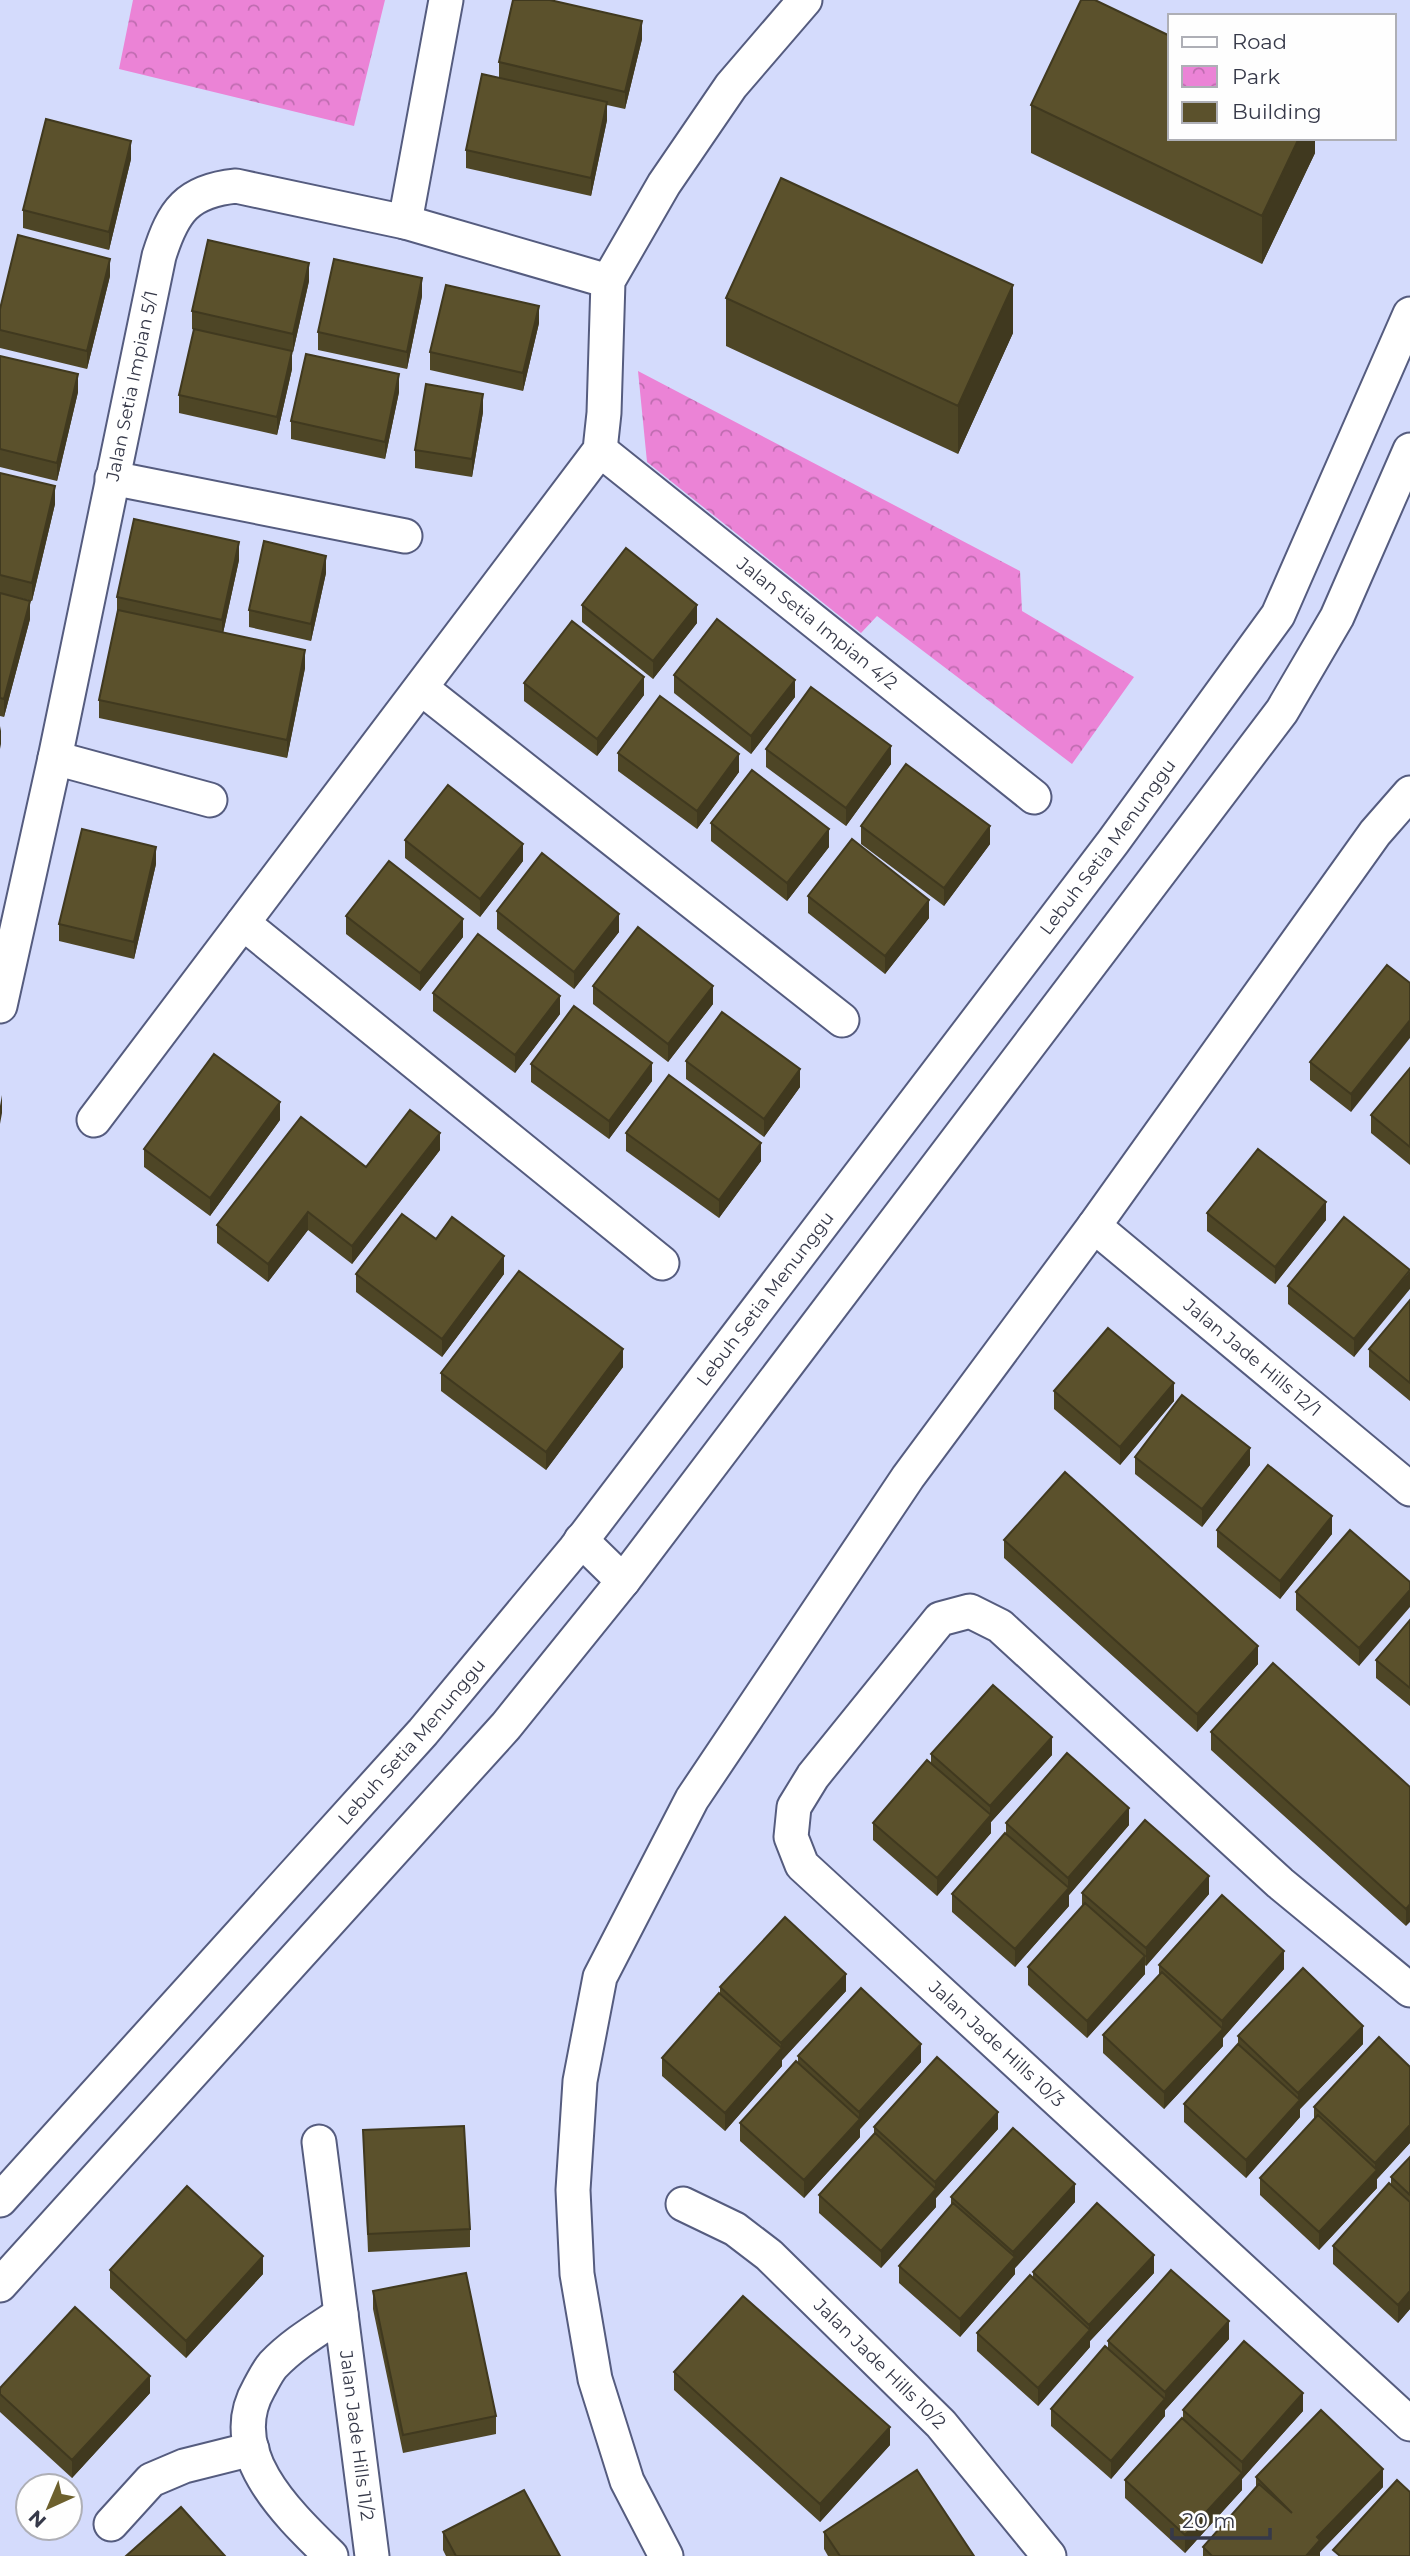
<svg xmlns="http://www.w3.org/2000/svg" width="1410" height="2556" viewBox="0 0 1410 2556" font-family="Montserrat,sans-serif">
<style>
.park{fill:url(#park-crowns)}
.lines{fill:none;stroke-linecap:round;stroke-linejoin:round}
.minor-casing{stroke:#555c7f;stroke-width:37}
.minor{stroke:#fff;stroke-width:33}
.wall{fill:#4e4626}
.shaded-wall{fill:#40391f}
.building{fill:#5b512c;stroke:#40391f;stroke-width:2}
.labels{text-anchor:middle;stroke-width:7;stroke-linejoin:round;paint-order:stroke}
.street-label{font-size:18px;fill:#363949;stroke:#fefefe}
</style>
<defs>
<pattern id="park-crowns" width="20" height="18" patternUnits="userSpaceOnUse" patternTransform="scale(1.75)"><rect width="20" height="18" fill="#eb83d6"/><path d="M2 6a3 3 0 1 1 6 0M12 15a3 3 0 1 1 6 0" fill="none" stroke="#bf6cb0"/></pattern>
</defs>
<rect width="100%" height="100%" fill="#d4dbfc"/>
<path class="park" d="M133,0H385L354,126L119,69Z
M638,371L1020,571L1022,611L1134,677L1072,764L877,616L861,633L647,462Z"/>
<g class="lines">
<defs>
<g id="minor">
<path d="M405,222L446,0"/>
<path id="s1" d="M600,450L1034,797"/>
<path d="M112,478L405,536"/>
<path d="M421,688L842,1020"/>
<path d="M55,758L210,800"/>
<path d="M243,923L662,1263"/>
<path id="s2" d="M0,1006L55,758L159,256C173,211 187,191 236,186L405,222L608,281"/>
<path d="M94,1120L600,450L604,413L608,281L664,184L731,86L805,0"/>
<path id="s3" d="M1094,1226L1410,1489"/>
<path d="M581,1540L623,1581"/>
<path id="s4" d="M1410,1990L1280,1883L1000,1626L970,1611L940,1619L813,1776L794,1807L791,1837L802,1865L1410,2424"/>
<path id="s5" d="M319,2142L372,2556"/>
<path id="s6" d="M0,2200L423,1732L575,1549L1113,842L1278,615L1410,314"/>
<path id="s7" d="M683,2204L735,2229L769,2255L941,2424L1049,2556"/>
<path d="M0,2285L506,1726L623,1581L1282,711L1337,617L1410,450"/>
<path d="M111,2524L151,2480L184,2466L252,2449"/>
<path d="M331,2556C288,2514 222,2452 259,2388C263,2381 267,2372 273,2365C293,2344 317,2330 341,2314"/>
<path d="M666,2556L627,2481L595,2379L577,2274L573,2190L580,2081L600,1977L692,1799L908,1477L1094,1226L1375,833L1410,793"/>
</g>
</defs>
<use href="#minor" class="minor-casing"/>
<use href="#minor" class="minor"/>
</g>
<path class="wall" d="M642,39L625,109L607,105V120L591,196L466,168V150L499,78V62Z
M1031,105L1315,138V153L1262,264L1031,153Z
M131,159L109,250L23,228V210Z
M110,276L87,369L0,348V309Z
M309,281L293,352H292V369L277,435L179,413V395L194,330L192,329V311Z
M422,296L407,369L318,350V332Z
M726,298L1013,333L958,454L726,346Z
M539,323L523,391L430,370V352Z
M0,356L78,392L57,481L0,467Z
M399,392L385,459L291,439V421Z
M483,412L472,477L415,468V450Z
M0,473L55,504L32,601L0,593Z
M239,560L223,633L305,668L287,758L99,718V700L117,613V597Z
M326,573L311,641L249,627V610Z
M0,593L30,619L4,717L0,716Z
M582,605L697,623L653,679L582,622Z
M674,675L795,697L751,754L674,693Z
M524,683L644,695L597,756L524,701Z
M766,749L891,764L846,826L766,767Z
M618,753L739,772L697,829L618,771Z
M711,823L829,847L787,901L711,841Z
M861,826L990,844L944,906L861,844Z
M405,840L523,861L480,917L405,858Z
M156,864L134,959L59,941V924Z
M808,896L929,918L885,974L808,913Z
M497,911L619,932L574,989L497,929Z
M346,916L463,937L420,991L346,934Z
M1387,965L1351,1112L1310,1080V1062Z
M593,986L713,1004L668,1062L593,1004Z
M433,993L560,1014L515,1073L433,1011Z
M686,1061L800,1087L764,1137L686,1079Z
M531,1064L652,1081L609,1139L531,1082Z
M1410,1068V1165L1371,1133V1115Z
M280,1120L210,1216L144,1167V1149Z
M626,1133L761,1161L719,1218L626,1151Z
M440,1150L352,1264L308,1230L268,1282L217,1243V1225L366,1167Z
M1207,1213L1326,1220L1275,1284L1207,1231Z
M436,1239L504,1274L442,1357L356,1292V1274Z
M1410,1270L1354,1357L1288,1304V1286Z
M1410,1300V1401L1369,1367V1349Z
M623,1367L546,1470L441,1391V1373Z
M1054,1391L1174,1401L1120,1465L1054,1409Z
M1135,1457L1250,1465L1202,1527L1135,1474Z
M1217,1530L1332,1534L1280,1599L1217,1547Z
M1004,1540L1258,1664L1197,1732L1004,1558Z
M1410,1582L1359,1666L1296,1610V1592Z
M1410,1620V1706L1376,1678V1660Z
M1211,1732L1410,1787L1406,1926L1211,1750Z
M931,1754L1052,1755L991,1822V1833L937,1896L873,1840V1823L931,1763Z
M1006,1823L1129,1825L1069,1895V1906L1015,1967L952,1912V1894L1006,1833Z
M1082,1893L1209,1894L1146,1966L1145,1965V1974L1087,2038L1028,1985V1967L1082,1906Z
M1159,1965L1284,1969L1223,2038V2046L1164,2109L1103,2053V2035L1159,1975Z
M720,1987L846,1991L782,2060V2066L725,2131L662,2076V2058L720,1994Z
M1238,2036L1363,2044L1300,2109V2117L1246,2178L1184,2122V2104L1238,2044Z
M798,2056L921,2062L860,2129V2137L804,2198L740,2141V2123L798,2063Z
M1410,2067V2143L1377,2179V2188L1319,2250L1260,2195V2178L1314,2119V2107Z
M874,2127L998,2129L936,2198V2207L881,2268L819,2213V2195L874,2134Z
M363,2130L470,2229V2247L368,2252Z
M1410,2157V2309L1398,2323L1333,2264V2246L1391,2185V2177Z
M951,2197L1075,2202L1015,2268V2274L960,2337L899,2283V2266L951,2206Z
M110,2270L263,2274L186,2358L110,2288Z
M1033,2272L1154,2273L1090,2341V2347L1038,2406L977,2351V2333L1033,2278Z
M373,2291L496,2416V2434L403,2453L373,2309Z
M1229,2339L1165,2410V2416L1111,2479L1051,2426V2409L1108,2349V2341Z
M674,2372L890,2445L820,2522L674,2390Z
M0,2388L150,2393L72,2478L0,2412Z
M1183,2410L1303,2411L1242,2479V2490L1185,2553L1125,2498V2480L1183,2419Z
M1256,2477L1383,2487L1320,2552V2556H1203V2547L1256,2488Z
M443,2532L560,2556H446L443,2550Z
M824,2532L974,2556H828L824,2549Z"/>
<path class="shaded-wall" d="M642,21V39L625,109V92Z
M607,102V120L591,196V178Z
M1299,138H1315V153L1262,264V216Z
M131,141V159L109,250V232Z
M110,259V276L87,369V351Z
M309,263V281L293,352V334Z
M422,278V296L407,369V352Z
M1013,285V333L958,454V406Z
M539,306V323L523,391V373Z
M292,351V369L277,435V417Z
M78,374V392L57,481V463Z
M399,374V392L385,459V442Z
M483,394V412L472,477V459Z
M55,486V504L32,601V583Z
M239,542V560L222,638V620Z
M326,556V573L311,641V624Z
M30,601V619L4,717V699Z
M697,605V623L653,679V661Z
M305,650V668L287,758V740Z
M644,677V695L597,756V739Z
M795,680V697L751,754V736Z
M1,726V744L0,749V731Z
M891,746V764L846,826V808Z
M739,754V772L697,829V811Z
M990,826V844L944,906V888Z
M829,829V847L787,901V883Z
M523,844V861L480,917V899Z
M156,847V864L134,959V942Z
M929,900V918L885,974V956Z
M619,914V932L574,989V972Z
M463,919V937L420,991V973Z
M713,986V1004L668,1062V1044Z
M560,996V1014L515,1073V1055Z
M1410,1020V1038L1351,1112V1094Z
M652,1063V1081L609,1139V1121Z
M800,1069V1087L764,1137V1119Z
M2,1095V1113L0,1124V1106Z
M280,1102V1120L210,1216V1198Z
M440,1133V1150L352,1264V1246Z
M761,1143V1161L719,1218V1200Z
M1326,1202V1220L1275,1284V1267Z
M308,1212V1230L268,1282V1264Z
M504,1256V1274L442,1357V1339Z
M1410,1271V1289L1354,1357V1339Z
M623,1349V1367L546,1470V1452Z
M1174,1383V1401L1120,1465V1447Z
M1250,1448V1465L1202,1527V1509Z
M1332,1516V1534L1280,1599V1581Z
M1410,1590V1607L1359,1666V1648Z
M1258,1646V1664L1197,1732V1714Z
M1052,1737V1755L991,1822V1833L937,1896V1878L990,1817V1806Z
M1129,1808V1825L1069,1895V1906L1015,1967V1949L1068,1889V1878Z
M1209,1876V1894L1146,1966V1948Z
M1410,1904V1922L1406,1926V1909Z
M1284,1951V1969L1223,2038V2046L1164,2109V2092L1222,2030V2021Z
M1145,1956V1974L1087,2038V2021Z
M846,1974V1991L782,2060V2066L725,2131V2113L781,2050V2043Z
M1363,2026V2044L1300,2109V2117L1246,2178V2160L1298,2102V2093Z
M921,2044V2062L860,2129V2137L804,2198V2180L859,2120V2112Z
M998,2112V2129L936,2198V2207L881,2268V2251L935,2191V2182Z
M1410,2125V2143L1377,2179V2188L1319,2250V2232L1375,2172V2163Z
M1075,2184V2202L1015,2268V2274L960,2337V2319L1013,2259V2252Z
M1154,2255V2273L1090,2341V2347L1038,2406V2388L1089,2331V2325Z
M263,2256V2274L186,2358V2341Z
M1410,2291V2309L1398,2323V2305Z
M1229,2321V2339L1165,2410V2416L1111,2479V2461L1165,2399V2392Z
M150,2376V2393L72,2478V2460Z
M1303,2393V2411L1242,2479V2490L1185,2553V2535L1242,2473V2462Z
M890,2427V2445L820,2522V2504Z
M1383,2469V2487L1320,2552V2556H1306L1317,2537Z"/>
<path class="building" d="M513,0H550L642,21L625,92L499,62Z
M1081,0H1095L1170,36V138H1299L1262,216L1031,105Z
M482,74L607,102L591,178L466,150Z
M46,119L131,141L109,232L23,210Z
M781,178L1013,285L958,406L726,298Z
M18,235L110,259L87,351L0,330V309Z
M208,240L309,263L293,334L192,311Z
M334,259L422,278L407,352L318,332Z
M446,285L539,306L523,373L430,352Z
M194,329L292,351L277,417L179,395Z
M306,354L399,374L385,442L291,421Z
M0,356L78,374L57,463L0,449Z
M426,384L483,394L472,459L415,450Z
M0,473L55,486L32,583L0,575Z
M134,519L239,542L222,620L117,597Z
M264,541L326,556L311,624L249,610Z
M626,548L697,605L653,661L582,605Z
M0,593L30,601L4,699L0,698Z
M118,610L305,650L287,740L99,700Z
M717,619L795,680L751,736L674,675Z
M572,621L644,677L597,739L524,683Z
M811,687L891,746L846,808L766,749Z
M660,696L739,754L697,811L618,753Z
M906,764L990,826L944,888L861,826Z
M752,770L829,829L787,883L711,823Z
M448,785L523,844L480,899L405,840Z
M82,829L156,847L134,942L59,924Z
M852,839L929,900L885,956L808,896Z
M542,853L619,914L574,972L497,911Z
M389,861L463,919L420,973L346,916Z
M638,927L713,986L668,1044L593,986Z
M478,934L560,996L515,1055L433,993Z
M1387,965L1410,983V1020L1351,1094L1310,1062Z
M574,1006L652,1063L609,1121L531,1064Z
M722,1012L800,1069L764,1119L686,1061Z
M214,1054L280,1102L210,1198L144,1149Z
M1410,1068V1147L1371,1115Z
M669,1075L761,1143L719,1200L626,1133Z
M410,1110L440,1133L352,1246L308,1212L268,1264L217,1225L301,1117L366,1167Z
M1258,1149L1326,1202L1275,1267L1207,1213Z
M402,1214L436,1239L452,1217L504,1256L442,1339L356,1274Z
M1344,1217L1410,1270L1354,1339L1288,1286Z
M519,1271L623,1349L546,1452L441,1373Z
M1410,1300V1383L1369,1349Z
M1108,1328L1174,1383L1120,1447L1054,1391Z
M1182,1395L1250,1448L1202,1509L1135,1457Z
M1268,1465L1332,1516L1280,1581L1217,1530Z
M1065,1472L1258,1646L1197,1714L1004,1540Z
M1350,1530L1410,1582V1590L1359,1648L1296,1592Z
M1410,1620V1688L1376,1660Z
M1273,1663L1410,1787V1904L1406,1909L1211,1732Z
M993,1685L1052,1737L990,1806L931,1754Z
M1067,1753L1129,1808L1068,1878L1006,1823Z
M927,1760L991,1815L937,1878L873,1823Z
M1145,1820L1209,1876L1146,1948L1082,1893Z
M1005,1833L1069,1888L1015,1949L952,1894Z
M1222,1895L1284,1951L1222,2021L1159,1965Z
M1085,1903L1145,1956L1087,2021L1028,1967Z
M785,1917L846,1974L781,2043L720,1987Z
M1303,1968L1363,2026L1298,2093L1238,2036Z
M1162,1972L1223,2029L1164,2092L1103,2035Z
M861,1988L921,2044L859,2112L798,2056Z
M719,1993L782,2048L725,2113L662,2058Z
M1379,2037L1410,2067V2125L1375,2163L1314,2107Z
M1238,2044L1300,2100L1246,2160L1184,2104Z
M937,2057L998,2112L935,2182L874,2127Z
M796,2061L860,2119L804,2180L740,2123Z
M1318,2115L1377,2170L1319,2232L1260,2178Z
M464,2126L470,2229L368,2234L363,2130Z
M1013,2128L1075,2184L1013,2252L951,2197Z
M875,2133L936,2189L881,2251L819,2195Z
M1410,2157V2195L1391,2177Z
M1389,2183L1410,2202V2291L1398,2305L1333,2246Z
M187,2186L263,2256L186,2341L110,2270Z
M953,2203L1015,2257L960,2319L899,2266Z
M1097,2203L1154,2255L1089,2325L1033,2272Z
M1171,2270L1229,2321L1165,2392L1108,2341Z
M466,2273L496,2416L403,2435L373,2291Z
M1030,2275L1090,2330L1038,2388L977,2333Z
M743,2296L890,2427L820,2504L674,2372Z
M75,2307L150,2376L72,2460L0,2394V2388Z
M1244,2341L1303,2393L1242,2462L1183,2410Z
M1105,2346L1165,2399L1111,2461L1051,2409Z
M1321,2410L1383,2469L1317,2537L1320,2540L1306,2556H1212L1203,2547L1259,2484L1292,2513L1256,2477Z
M1182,2418L1242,2473L1185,2535L1125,2480Z
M917,2470L974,2556H840L824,2532Z
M1397,2480L1410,2492V2556H1340L1333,2550Z
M524,2490L560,2556H456L443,2532Z
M181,2507L225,2556H126Z"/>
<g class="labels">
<g class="street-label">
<text dy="6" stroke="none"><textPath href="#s2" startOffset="634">Jalan Setia Impian 5/1</textPath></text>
<text dy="6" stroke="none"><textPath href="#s1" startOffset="278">Jalan Setia Impian 4/2</textPath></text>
<text dy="6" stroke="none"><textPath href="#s6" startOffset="1750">Lebuh Setia Menunggu</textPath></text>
<text dy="6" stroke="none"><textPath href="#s6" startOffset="1183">Lebuh Setia Menunggu</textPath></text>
<text dy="6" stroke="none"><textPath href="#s3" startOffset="206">Jalan Jade Hills 12/1</textPath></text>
<text dy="6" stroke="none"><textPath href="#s6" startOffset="616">Lebuh Setia Menunggu</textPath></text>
<text dy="6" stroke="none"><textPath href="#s4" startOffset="1176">Jalan Jade Hills 10/3</textPath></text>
<text dy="6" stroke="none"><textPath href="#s7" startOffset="256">Jalan Jade Hills 10/2</textPath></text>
<text dy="6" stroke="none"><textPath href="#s5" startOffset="296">Jalan Jade Hills 11/2</textPath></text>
</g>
</g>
<rect x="1168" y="14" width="228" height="126" fill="#fefefe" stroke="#aeafb6" stroke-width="2"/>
<rect x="1182" y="37" width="35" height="10" fill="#ffffff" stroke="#aeafb6" stroke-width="2"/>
<text x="1232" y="49" font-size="21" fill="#363949">Road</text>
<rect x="1182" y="66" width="35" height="21" fill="url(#park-crowns)" stroke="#aeafb6" stroke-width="2"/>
<text x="1232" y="84" font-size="21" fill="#363949">Park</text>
<rect x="1182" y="102" width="35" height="21" fill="#5b512c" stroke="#aeafb6" stroke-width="2"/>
<text x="1232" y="119" font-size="21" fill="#363949">Building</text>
<g transform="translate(49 2507) rotate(224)"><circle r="33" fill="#fefefe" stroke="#aeafb6" stroke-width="2"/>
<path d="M0-5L12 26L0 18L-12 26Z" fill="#6d602d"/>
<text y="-10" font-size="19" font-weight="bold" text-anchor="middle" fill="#363949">N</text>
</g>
<path d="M1172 2528v10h98v-10" fill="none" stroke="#363949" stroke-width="3.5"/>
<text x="1182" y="2528" font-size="21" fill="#363949" stroke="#fefefe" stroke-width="5" paint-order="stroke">20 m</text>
</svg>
